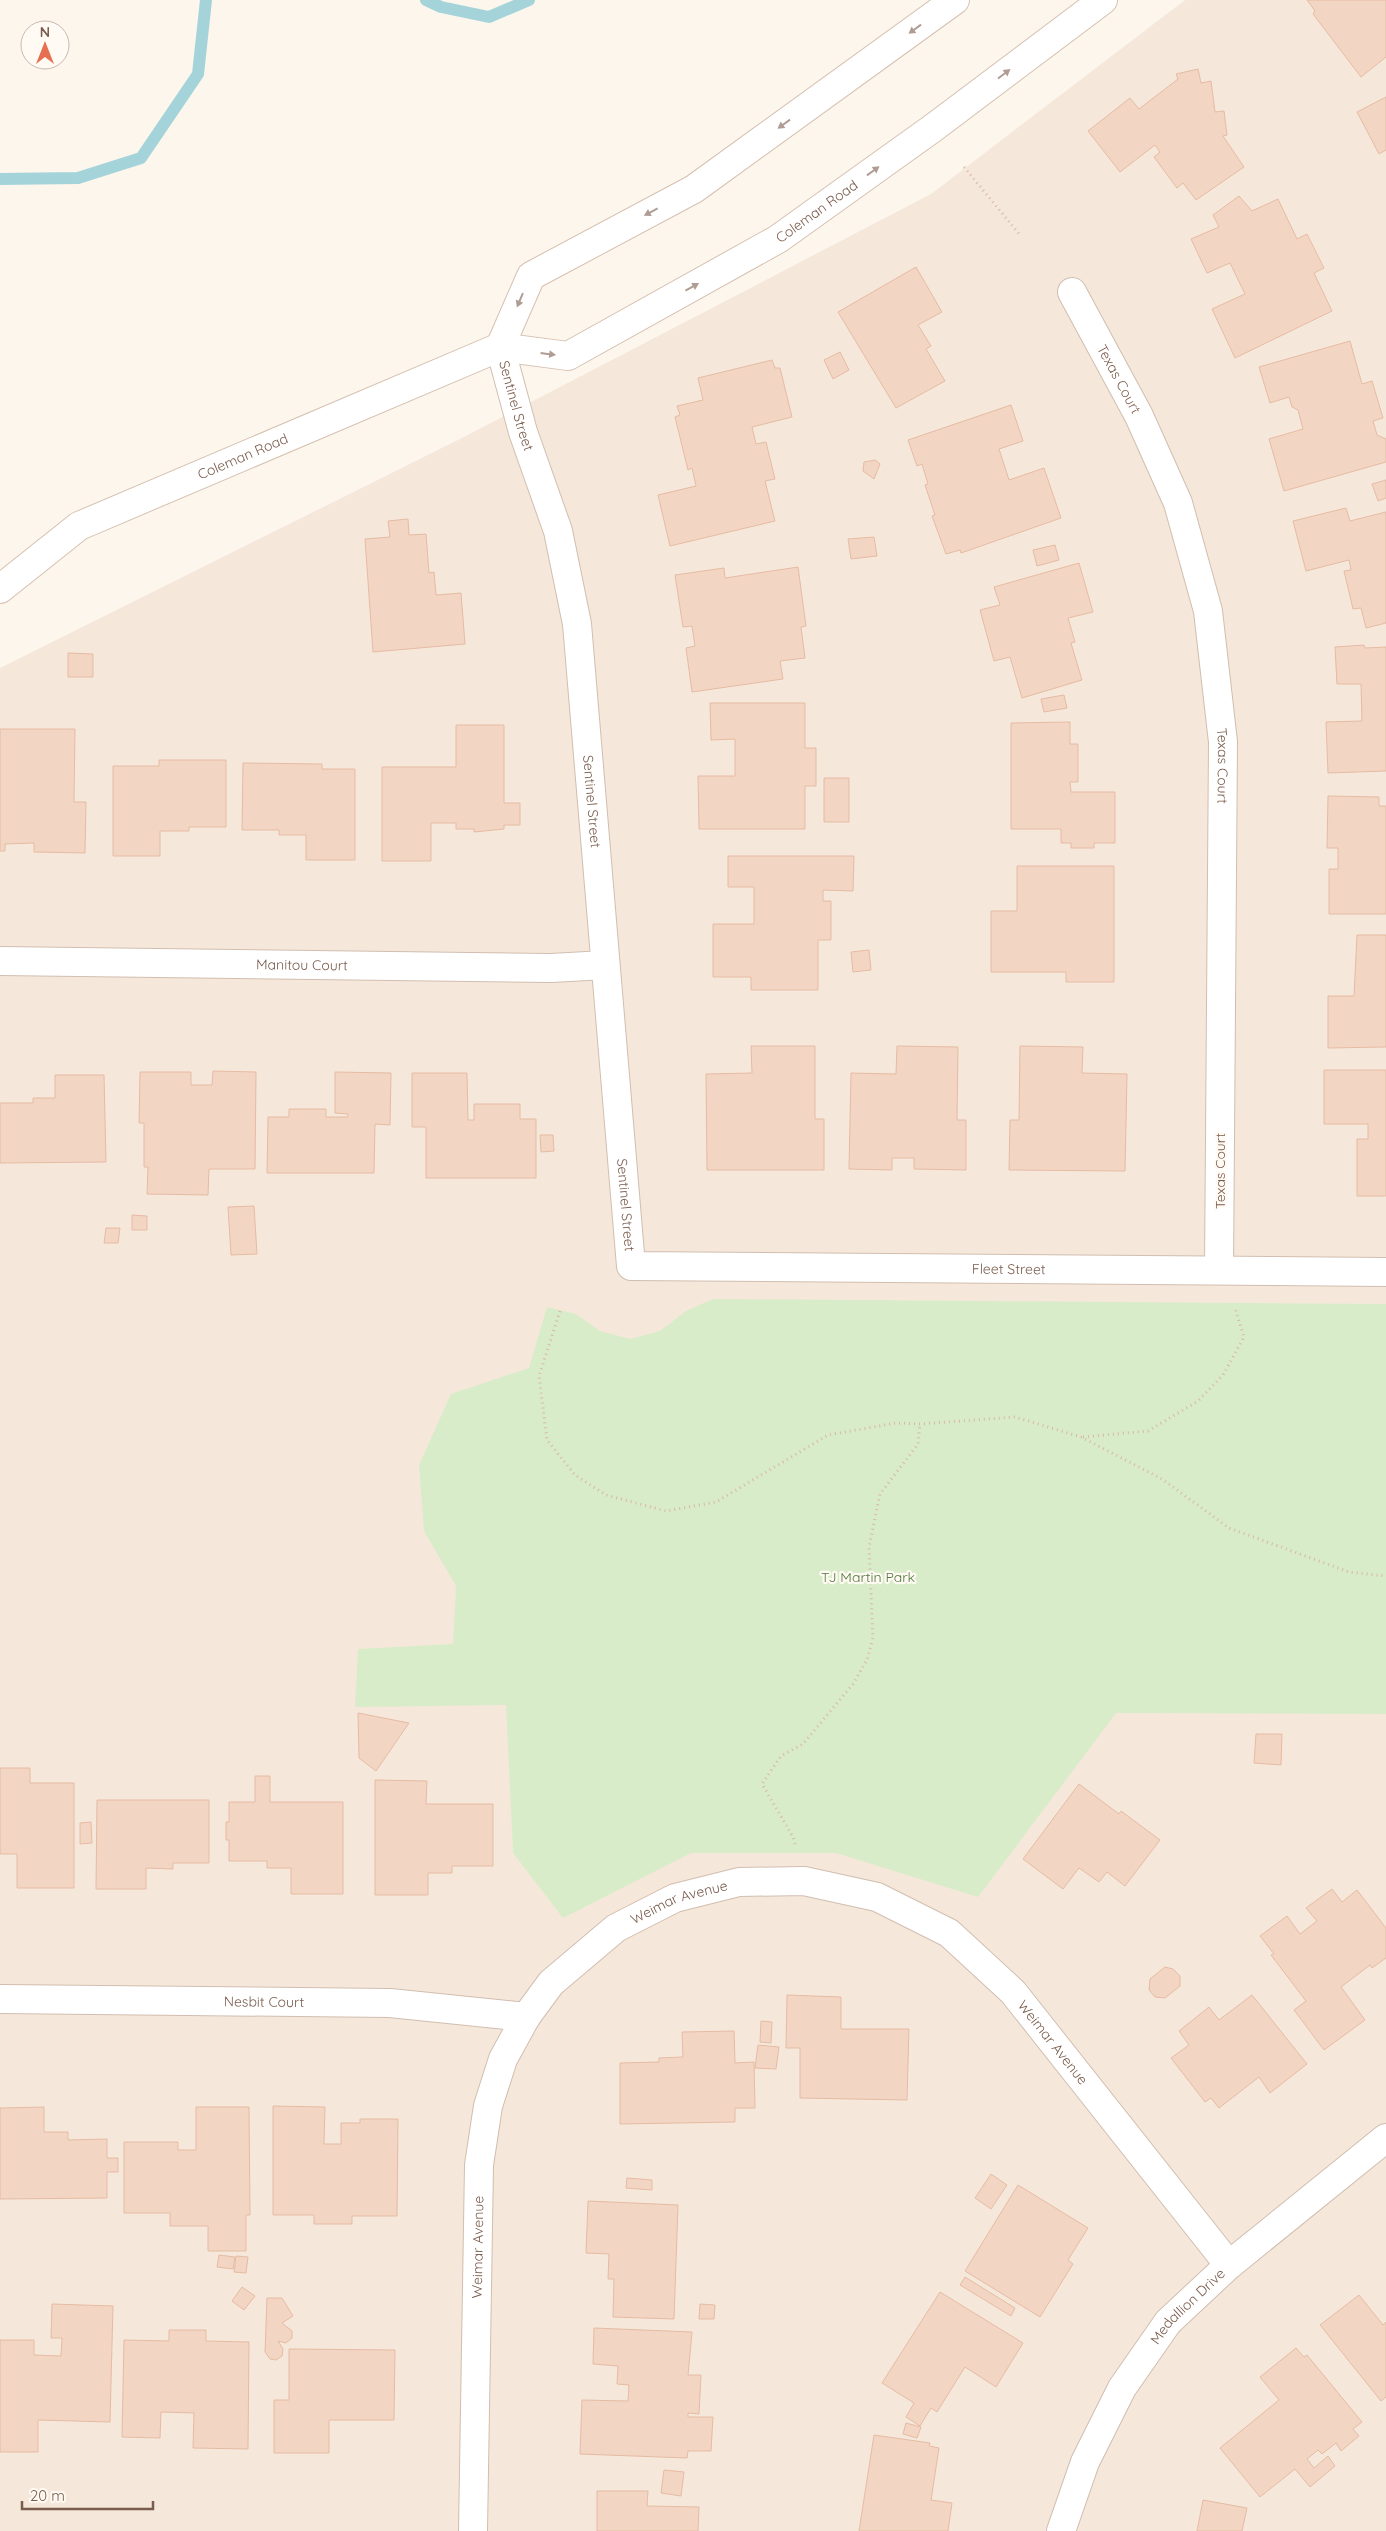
<svg xmlns="http://www.w3.org/2000/svg" width="1386" height="2531" viewBox="0 0 1386 2531" font-family="Quicksand,sans-serif">
<style>
.residential{fill:#f5e8da}
.green{fill:#d8ecc9}
.lines{fill:none;stroke-linecap:round;stroke-linejoin:round}
.stream{stroke:#a5d3da;stroke-width:12}
.building{fill:#f3d5c3;stroke:#e6bba3}
.street-casing{stroke:#d1beb0;stroke-width:30}
.secondary-casing{stroke:#d6c0b0;stroke-width:30}
.path{stroke:#d9b8a5;stroke-width:3;stroke-dasharray:1 4;stroke-linecap:butt}
.street{stroke:#fff;stroke-width:28}
.secondary{stroke:#fff;stroke-width:28}
.oneway{fill:#af9d94}
.labels{text-anchor:middle;stroke-width:4.5;stroke-linejoin:round;paint-order:stroke}
.street-label{font-size:14px;fill:#7a5c4d;stroke:#fffaf3}
.park-label{font-size:14px;fill:#537a41;stroke:#fffaf3}
</style>
<rect width="100%" height="100%" fill="#fdf6ec"/>
<path class="residential" d="M1185,0H1386V2531H0V668L462,438L931,194Z"/>
<path class="green" d="M713,1299L1386,1304V1714L1116,1713L978,1897L836,1853H691L563,1918L513,1853L506,1705L355,1707L358,1649L453,1644L456,1586L424,1531L419,1465L451,1394L529,1368L547,1307L576,1314L600,1331L630,1339L660,1331L686,1311Z"/>
<g class="lines">
<path class="stream" d="M426,0L441,7L489,17L529,0
M0,179L78,178L141,158L198,74L206,0"/>
</g>
<path class="building" d="M1307,0H1386V57L1361,77L1313,14L1315,11Z
M1198,69L1201,83L1211,81L1215,112L1224,111L1227,135L1223,136L1244,167L1196,200L1183,183L1177,188L1154,157L1160,152L1155,145L1120,172L1088,131L1130,98L1139,109L1178,79L1176,74Z
M1386,97V150L1379,154L1357,112Z
M1239,196L1252,211L1278,199L1297,239L1307,234L1324,268L1314,273L1332,311L1235,358L1212,309L1245,294L1230,263L1207,273L1191,239L1219,227L1213,215Z
M916,267L942,312L918,325L931,346L926,349L945,381L896,408L838,312Z
M1350,341L1362,384L1372,381L1383,418L1373,421L1377,435L1386,439V462L1284,491L1269,439L1303,429L1298,410L1292,407L1289,397L1270,403L1259,367Z
M840,352L849,370L833,379L824,360Z
M772,360L775,368H780L792,417L752,427L756,444L766,442L775,479L765,481L775,521L670,546L658,495L696,486L692,468L688,470L675,417L680,415L677,406L703,400L698,378Z
M1011,405L1023,441L999,449L1009,480L1044,468L1061,518L961,553L960,550L946,554L932,516L935,515L925,485L928,484L922,464L917,466L908,440Z
M875,460L880,464L874,479L863,471L864,462Z
M1386,480V498L1378,501L1372,484Z
M1346,508L1350,521L1386,512V623L1366,628L1361,608L1353,609L1344,571L1351,570L1349,560L1306,571L1293,521Z
M408,519L409,535L426,534L429,573L434,572L436,595L461,593L465,644L373,652L365,539L390,537L388,521Z
M874,537L877,556L851,559L848,539Z
M1055,545L1059,560L1037,566L1033,550Z
M1079,563L1093,612L1068,618L1075,642L1071,643L1082,680L1022,698L1010,657L994,661L980,610L1000,605L994,587Z
M798,567L806,626L801,627L805,658L780,661L783,679L692,692L686,648L695,646L692,626L683,627L675,575L724,568L725,578Z
M1364,645L1365,648L1386,647V771L1328,773L1326,722L1362,721L1361,684H1337L1335,647Z
M68,653L93,654V677H68Z
M1064,695L1067,708L1044,712L1041,699Z
M710,703H805V748H816V786H805V829H699L698,776H735V739L711,740Z
M1070,722V744H1078V782H1070L1071,792H1115V843H1094V848H1071V843H1061V829H1011V723Z
M456,725H504V803H520V825H504V829L474,832V829H456V823H431V861H382V767H456Z
M0,729H75L74,802H86L85,853L34,852V843L5,844V851H0Z
M159,760H226V827H189V831H160V856H113V766H159Z
M243,763L322,764V769H355V860H306V835H279V830H242Z
M824,778H849V822H824Z
M1328,796L1379,797V806H1386V914H1329V869H1338V848H1327Z
M728,856H854L853,891L823,890V901H831V940H818V990H751V977H713V924H754V887H728Z
M1017,866H1114V982H1066V972H991V911H1017Z
M1357,935H1386V1047L1328,1048V996H1354Z
M869,950L871,970L853,972L851,952Z
M751,1046H815V1119H824V1170H707L706,1074L752,1073Z
M897,1046L958,1047L957,1120H966V1170L914,1169V1158H892V1170L849,1169L851,1073L896,1074Z
M1020,1046L1083,1047L1082,1073L1127,1074L1125,1171L1009,1170L1010,1120H1019Z
M1324,1070H1386V1196H1357V1139H1368V1124H1324Z
M213,1071L256,1072L255,1169H209L208,1195L147,1194L148,1167H144V1123H139L140,1072H191V1085H212Z
M335,1072L391,1073L390,1125L375,1124L374,1173H267L268,1117H289V1109H326V1117H348V1114L335,1113Z
M412,1073H467L468,1120H474V1104H520V1119H536V1178H426V1127H412Z
M55,1075H104L106,1162L0,1163V1103H33V1098H55Z
M540,1135H553L554,1151L541,1152Z
M254,1206L257,1254L231,1255L228,1207Z
M132,1215L147,1216V1230H132Z
M106,1228H120L118,1243H104Z
M358,1713L409,1723L376,1771L359,1758Z
M1256,1734H1282L1281,1765L1254,1763Z
M0,1768H30V1783H74V1888H17V1854H0Z
M255,1776H270V1802H343V1894H291V1868H267V1861H229V1840H226V1822H229V1802H255Z
M375,1780L427,1781L426,1804H493V1866H452V1873H428V1895H375Z
M1079,1784L1119,1814L1121,1811L1160,1840L1125,1886L1107,1872L1099,1882L1079,1868L1063,1889L1023,1859Z
M97,1800H209V1863H173V1869L146,1868V1889H96Z
M91,1822L92,1843L80,1844V1823Z
M1332,1889L1342,1902L1357,1890L1386,1928V1958L1372,1968L1370,1965L1341,1987L1365,2020L1324,2050L1294,2010L1306,2001L1271,1955L1274,1954L1260,1936L1287,1916L1300,1934L1317,1921L1306,1908Z
M1165,1967L1173,1969L1180,1976V1986L1165,1998L1155,1997L1149,1990L1150,1979Z
M787,1995L841,1997V2029H909L907,2100L800,2098V2048H786Z
M1252,1995L1307,2064L1270,2093L1259,2077L1219,2108L1211,2098L1205,2102L1171,2058L1189,2045L1179,2031L1209,2007L1219,2020Z
M761,2021L772,2022L771,2043L760,2042Z
M734,2031L735,2063L754,2062L755,2108H735V2122L620,2124V2063L659,2062V2058L683,2057L682,2032Z
M758,2045L779,2047L776,2069L755,2068Z
M273,2106L325,2107L324,2144H341V2123H360V2119H398L397,2216H352V2224H314V2215H273Z
M44,2107V2132H68V2140L107,2139V2158H118V2172H107V2198L0,2199V2108Z
M196,2107H249L250,2215H246V2251H208V2226H170V2213H124V2142H178V2150H196Z
M991,2174L1007,2185L991,2209L975,2198Z
M627,2178L652,2180V2190L626,2188Z
M1018,2185L1088,2228L1068,2260L1073,2264L1040,2317L965,2271Z
M588,2201L678,2205L674,2319L613,2317L614,2279H608L609,2254L586,2253Z
M219,2255L235,2257L233,2269L217,2267Z
M236,2256L248,2257L246,2273L234,2272Z
M965,2277L1015,2308L1011,2316L960,2285Z
M242,2287L255,2296L244,2310L232,2301Z
M940,2292L1023,2343L996,2387L965,2367L937,2412L931,2408L920,2426L906,2417L914,2403L882,2383Z
M1359,2295L1383,2325L1386,2322V2397L1381,2401L1320,2325Z
M267,2298H282L293,2316L282,2323L292,2331V2338L286,2343L278,2341L283,2349L282,2356L276,2360L270,2359L265,2352Z
M52,2304L113,2306L110,2422L38,2420V2452H0V2340H34V2355L61,2356L62,2338H51Z
M700,2304L715,2305L714,2319H699Z
M594,2328L692,2332L688,2375H701L699,2414L688,2413V2417H713L711,2451H688L687,2458L580,2454L582,2400L628,2401L629,2385L617,2384L618,2366L593,2364Z
M169,2330H206V2341L249,2342L248,2449L193,2448L194,2413L161,2412L160,2438L122,2437L124,2340L169,2341Z
M1296,2348L1304,2357L1307,2355L1362,2422L1353,2429L1359,2436L1341,2451L1336,2443L1322,2454L1318,2450L1307,2459L1314,2468L1328,2456L1335,2466L1310,2487L1295,2469L1260,2497L1220,2448L1279,2400L1260,2377Z
M289,2349L395,2350L394,2420H329V2453H274V2400H289Z
M906,2423L921,2427L917,2438L903,2434Z
M874,2435L930,2443L929,2446L939,2448L931,2500L952,2503L948,2531H859Z
M664,2470L684,2472L681,2496L661,2493Z
M597,2491H648L647,2506L699,2507L698,2531H597Z
M1203,2500L1247,2508L1242,2531H1197Z"/>
<g class="lines">
<defs>
<g id="street">
<path id="s1" d="M1072,292L1139,416L1178,503L1208,611L1223,742L1219,1270"/>
<path id="s2" d="M500,347L523,432L558,531L577,624L631,1266L1386,1272"/>
<path id="s3" d="M0,961L551,968L605,965"/>
<path id="s4" d="M0,1999L390,2003L526,2017"/>
<path id="s5" d="M473,2531L479,2165L488,2106L503,2059L526,2017L551,1983L616,1928L675,1898L739,1882L804,1881L877,1897L949,1933L1013,1992L1229,2265"/>
<path id="s6" d="M1061,2531L1085,2462L1122,2388L1168,2322L1229,2265L1386,2138"/>
</g>
<g id="secondary">
<path d="M500,347L531,276L694,189L955,0"/>
<path id="s7" d="M0,589L79,526L500,347L568,356L778,239L933,128L1103,0"/>
</g>
</defs>
<use href="#street" class="street-casing"/>
<use href="#secondary" class="secondary-casing"/>
<path class="path" d="M964,167L1020,235
M560,1311L539,1376L547,1440L575,1475L606,1495L666,1511L716,1502L828,1435L896,1423L920,1424L1015,1417L1081,1437L1162,1479L1229,1528L1349,1572L1386,1576
M1083,1437L1148,1431L1198,1401L1223,1375L1244,1337L1235,1308
M795,1844L793,1837L762,1784L781,1756L803,1744L853,1684L867,1660L873,1638L869,1547L880,1494L918,1444L920,1424"/>
<use href="#street" class="street"/>
<use href="#secondary" class="secondary"/>
</g>
<defs><path id="oneway-solid" d="M-6-.8H1V-3.2L6.5 0L1 3.2V.8H-6Z" transform="scale(1.25)"/></defs>
<g class="oneway">
<use href="#oneway-solid" transform="translate(915 29) rotate(144)"/>
<use href="#oneway-solid" transform="translate(1004 74) rotate(-37)"/>
<use href="#oneway-solid" transform="translate(784 124) rotate(144)"/>
<use href="#oneway-solid" transform="translate(873 171) rotate(-36)"/>
<use href="#oneway-solid" transform="translate(651 212) rotate(152)"/>
<use href="#oneway-solid" transform="translate(692 287) rotate(-29)"/>
<use href="#oneway-solid" transform="translate(520 300) rotate(113)"/>
<use href="#oneway-solid" transform="translate(548 354) rotate(7)"/>
</g>
<g class="labels">
<g class="street-label">
<text dy="5" stroke="none"><textPath href="#s7" startOffset="915">Coleman Road</textPath></text>
<text dy="5" stroke="none"><textPath href="#s1" startOffset="99">Texas Court</textPath></text>
<text dy="5" stroke="none"><textPath href="#s2" startOffset="61">Sentinel Street</textPath></text>
<text dy="5" stroke="none"><textPath href="#s7" startOffset="279">Coleman Road</textPath></text>
<text dy="5" stroke="none"><textPath href="#s1" startOffset="504">Texas Court</textPath></text>
<text dy="5" stroke="none"><textPath href="#s2" startOffset="466">Sentinel Street</textPath></text>
<text dy="5" stroke="none"><textPath href="#s3" startOffset="302">Manitou Court</textPath></text>
<text transform="translate(1220 1171) rotate(-90)" y="5">Texas Court</text>
<text dy="5" stroke="none"><textPath href="#s2" startOffset="871">Sentinel Street</textPath></text>
<text dy="5" stroke="none"><textPath href="#s2" startOffset="1310">Fleet Street</textPath></text>
<text dy="5" stroke="none"><textPath href="#s5" startOffset="719">Weimar Avenue</textPath></text>
<text dy="5" stroke="none"><textPath href="#s4" startOffset="264">Nesbit Court</textPath></text>
<text dy="5" stroke="none"><textPath href="#s5" startOffset="1154">Weimar Avenue</textPath></text>
<text dy="5" stroke="none"><textPath href="#s5" startOffset="284">Weimar Avenue</textPath></text>
<text dy="5" stroke="none"><textPath href="#s6" startOffset="261">Medallion Drive</textPath></text>
</g>
<g class="park-label">
<text x="868" y="1582">TJ Martin Park</text>
</g>
</g>
<g transform="translate(45 45)"><circle r="24" fill="#fffaf3" stroke="#cabbb1"/>
<path d="M0-4L9 19L0 12L-9 19Z" fill="#e76f51"/>
<text y="-8" font-size="14" font-weight="bold" text-anchor="middle" fill="#7a5c4d">N</text>
</g>
<path d="M22 2501v8h131v-8" fill="none" stroke="#7a5c4d" stroke-width="2.5"/>
<text x="30" y="2501" font-size="15" fill="#7a5c4d" stroke="#fffaf3" stroke-width="4" paint-order="stroke">20 m</text>
</svg>
